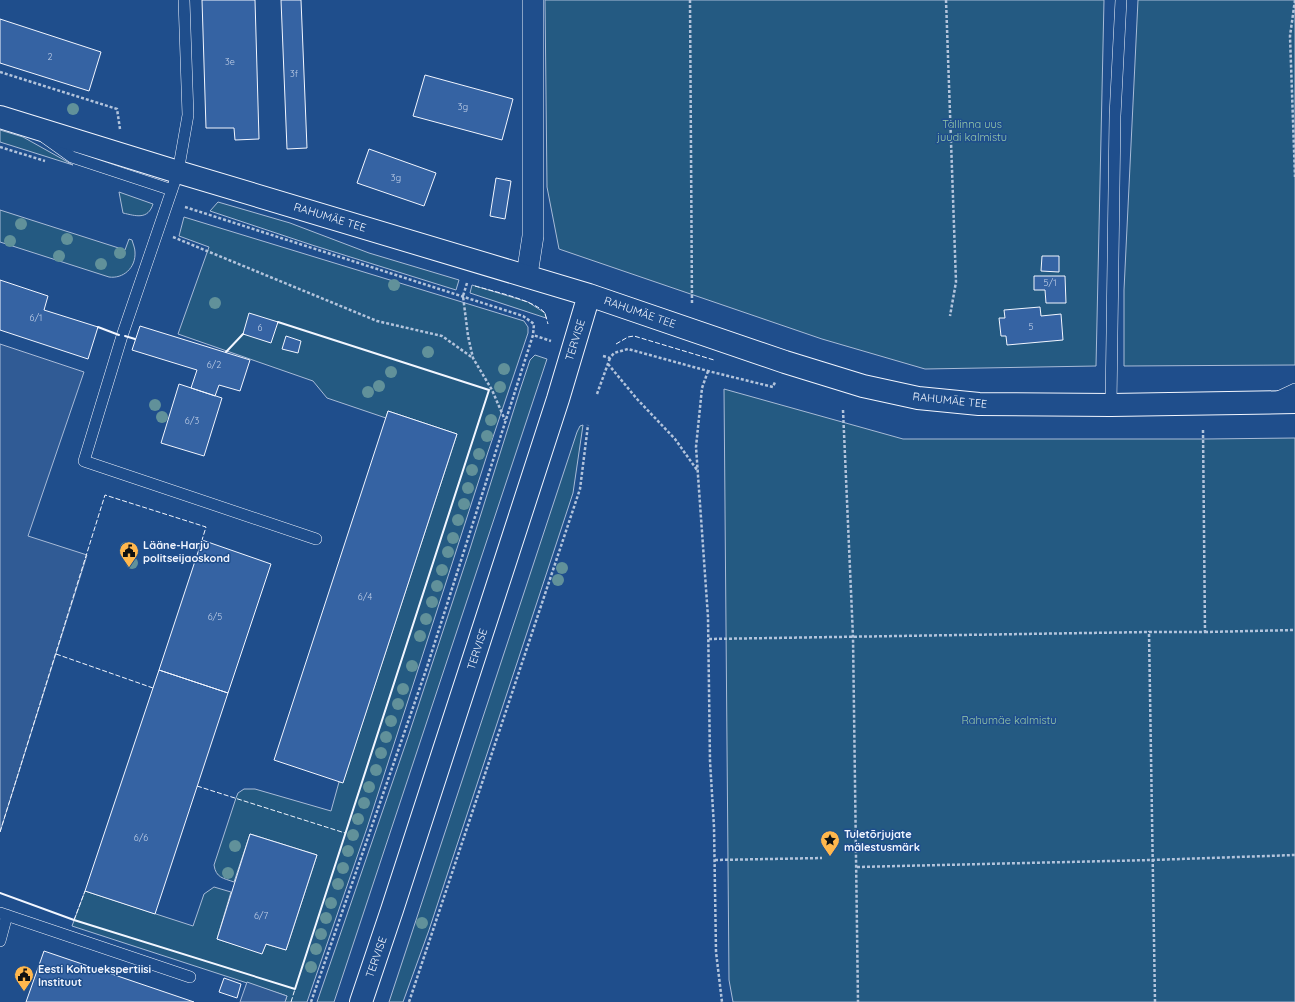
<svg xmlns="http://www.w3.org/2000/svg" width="1295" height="1002" viewBox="0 0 1295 1002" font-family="Quicksand,sans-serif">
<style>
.green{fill:#245a82;stroke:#a8bbd7}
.parking{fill:#305b95;stroke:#a8bbd7}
.building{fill:#3563a3;stroke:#f2f6ff}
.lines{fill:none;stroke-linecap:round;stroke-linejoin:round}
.lane-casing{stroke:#f2f6ff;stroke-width:12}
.street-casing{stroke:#f2f6ff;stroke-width:22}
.secondary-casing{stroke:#f2f6ff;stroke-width:24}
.path{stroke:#b3c4dc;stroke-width:2.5;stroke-dasharray:3 2;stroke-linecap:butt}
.lane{stroke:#1f4e8c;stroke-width:11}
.street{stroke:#1f4e8c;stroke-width:21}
.secondary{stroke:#1f4e8c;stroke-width:22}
.fence{stroke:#f2f6ff;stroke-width:1;stroke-dasharray:5 2;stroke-linecap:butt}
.wall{stroke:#f2f6ff;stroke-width:2}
.tree{fill:#61919a}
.labels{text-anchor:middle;stroke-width:3;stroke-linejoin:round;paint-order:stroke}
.number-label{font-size:9px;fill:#c3d1e8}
.park-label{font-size:11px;fill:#97c8a6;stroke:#1f4e8c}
.street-label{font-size:11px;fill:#f2f6ff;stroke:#1f4e8c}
.poi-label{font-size:11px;font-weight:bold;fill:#f2f6ff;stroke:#1f4e8c;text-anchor:start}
</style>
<rect width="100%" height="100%" fill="#1f4e8c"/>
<path class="green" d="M545,0H1104L1096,366L925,369L822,339L559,249L547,187Z
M1138,0H1295V365L1124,366V290Z
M0,130L23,137L73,165L0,142Z
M119,192L153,204C148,220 136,216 123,213Z
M218,202L290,223L369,253L459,280L456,290L312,245L210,211Z
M0,210L125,250L129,239L132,240C133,244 135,248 135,252C136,268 123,279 109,277L0,242Z
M184,217L524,321L528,327V333L488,452L367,828L307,1002H285L287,996L72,926L85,891L193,926L204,894L214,887L231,892L217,939L262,953L266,944L286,950L317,855L250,834L234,882C223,878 216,878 214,865L236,798L238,793L244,789H255L331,811L339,782H343L457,434L388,411L386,418L327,398L313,381L178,334L209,247L179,236Z
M472,285L528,302L545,313L546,318L470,293Z
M535,355L547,359L334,1002H317L408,737L469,552L520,390L530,360Z
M724,389L903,439H1206L1295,438V1002H733L729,980Z
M583,425L573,493L429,930L403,1002H389L577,432L580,426Z"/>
<path class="parking" d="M0,344L84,372L28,536L87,555L0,832Z
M247,982L287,996L285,1002H240Z"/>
<path class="building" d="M202,0H255L259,139L235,140L234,128H206Z
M281,0H301L307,148L287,149Z
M0,19L101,52L89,91L0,63Z
M425,75L513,99L502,140L413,116Z
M369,149L436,173L424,206L357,183Z
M496,178L511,181L505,219L490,216Z
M1042,256H1059V272L1041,271Z
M1034,276H1065L1066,303H1046L1045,290H1034Z
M0,280L48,296L44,310L98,327L88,359L0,330Z
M1040,307L1041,316L1061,314L1063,340L1007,345L1006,336H1001L999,318H1005L1004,310Z
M249,313L278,322L271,343L243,334Z
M140,326L250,360L240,391L219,385L215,396L191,388L197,370L132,350Z
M286,336L301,341L298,353L282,349Z
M179,384L222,398L204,456L161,443Z
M388,411L457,434L343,783L274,760Z
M202,540L271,564L228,693L159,670Z
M159,670L228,693L155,914L85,891Z
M250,834L317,855L286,950L266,944L262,954L217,939Z
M44,951L194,1002H26Z
M224,978L241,984L237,998L219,992Z"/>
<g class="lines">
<defs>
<path id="lane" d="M184,0L188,115L178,172L122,336L84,461L316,539
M44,137L72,157L172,190
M1278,397L1295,389
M1111,405L1115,116L1121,0
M0,913L190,977
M0,941L7,915"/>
<path id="street" d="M527,275L533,236V0"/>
<path id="secondary" d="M0,117L178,172L589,295L785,362L863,386L918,398L979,404L1111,405L1295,402
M361,1002L392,910L558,399L589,295"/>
</defs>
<use href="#lane" class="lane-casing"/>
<use href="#street" class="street-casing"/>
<use href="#secondary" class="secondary-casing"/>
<path class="path" d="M690,0L692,305
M946,0L956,282L950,316
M1295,0L1290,36L1295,177
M0,72L117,109L120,129
M0,147L45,161
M185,207L523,316L534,324L533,335
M173,237L377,321L442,336L473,358
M467,283L463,296L468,336L473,358L492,390L505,420
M603,356L610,358L614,353L628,349L708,371L773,387L775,382
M608,364L637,399L675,439L697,470
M708,371L702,388L696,447L708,617L710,761L714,827L716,952L722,1002
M597,394L610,358
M843,410L853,637L858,1002
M1205,632L1295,630
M709,639L1149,632
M715,860L822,858
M857,867L1152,860L1295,855
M311,1002L427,667L533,335L551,341
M409,1002L580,489L588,425
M1155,1002L1149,632H1205L1203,430"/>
<use href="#lane" class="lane"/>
<use href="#street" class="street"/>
<use href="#secondary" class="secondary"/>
<path class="fence" d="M475,286C492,291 533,300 544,312C546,315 547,321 548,324
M616,344L628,337L634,336L714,360
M56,654L153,688
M197,786L345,833
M0,832L105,495L206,527L202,540
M74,920L85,891
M291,1002L295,989"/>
<path class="wall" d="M98,327L119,335
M125,336L135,339
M226,352L243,334
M0,893L74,920L295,989L489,390L278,322"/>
</g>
<g class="tree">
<circle cx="73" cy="109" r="6"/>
<circle cx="21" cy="224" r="6"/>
<circle cx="67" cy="239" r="6"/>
<circle cx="10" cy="241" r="6"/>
<circle cx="120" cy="253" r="6"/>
<circle cx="59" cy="256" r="6"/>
<circle cx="101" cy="264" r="6"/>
<circle cx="394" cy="285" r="6"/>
<circle cx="215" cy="303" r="6"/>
<circle cx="428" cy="352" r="6"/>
<circle cx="504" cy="369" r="6"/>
<circle cx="391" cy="372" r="6"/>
<circle cx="379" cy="386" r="6"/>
<circle cx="500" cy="387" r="6"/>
<circle cx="368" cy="392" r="6"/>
<circle cx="155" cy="405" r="6"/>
<circle cx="162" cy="417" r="6"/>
<circle cx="491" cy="420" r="6"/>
<circle cx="487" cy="436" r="6"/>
<circle cx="479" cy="454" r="6"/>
<circle cx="472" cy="470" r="6"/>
<circle cx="468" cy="488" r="6"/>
<circle cx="464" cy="504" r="6"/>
<circle cx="458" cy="520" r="6"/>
<circle cx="453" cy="538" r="6"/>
<circle cx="126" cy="548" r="6"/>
<circle cx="448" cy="552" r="6"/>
<circle cx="132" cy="563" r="6"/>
<circle cx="562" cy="568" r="6"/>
<circle cx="442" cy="570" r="6"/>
<circle cx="558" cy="580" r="6"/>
<circle cx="437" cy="586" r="6"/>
<circle cx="432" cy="602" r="6"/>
<circle cx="426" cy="619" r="6"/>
<circle cx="420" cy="636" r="6"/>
<circle cx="412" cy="666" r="6"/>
<circle cx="403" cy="689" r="6"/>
<circle cx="398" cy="704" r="6"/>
<circle cx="391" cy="721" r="6"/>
<circle cx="386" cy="737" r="6"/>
<circle cx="381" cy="753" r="6"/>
<circle cx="376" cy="770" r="6"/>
<circle cx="369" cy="787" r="6"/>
<circle cx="364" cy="803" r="6"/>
<circle cx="358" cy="819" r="6"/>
<circle cx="353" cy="835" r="6"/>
<circle cx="235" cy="846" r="6"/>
<circle cx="348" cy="851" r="6"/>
<circle cx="343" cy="868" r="6"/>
<circle cx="228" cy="873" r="6"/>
<circle cx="338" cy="884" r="6"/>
<circle cx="331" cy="903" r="6"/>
<circle cx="326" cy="918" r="6"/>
<circle cx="422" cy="923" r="6"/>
<circle cx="321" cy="934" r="6"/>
<circle cx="316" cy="949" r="6"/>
<circle cx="311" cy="967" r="6"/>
</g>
<defs>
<symbol id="civic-pin" viewBox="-11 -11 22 30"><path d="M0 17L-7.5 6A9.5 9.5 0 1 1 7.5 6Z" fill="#ffb74d" stroke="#1f4e8c"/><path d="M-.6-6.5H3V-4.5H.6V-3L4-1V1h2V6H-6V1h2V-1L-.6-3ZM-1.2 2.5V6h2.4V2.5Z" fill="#111"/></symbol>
<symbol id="sight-pin" viewBox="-11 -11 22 30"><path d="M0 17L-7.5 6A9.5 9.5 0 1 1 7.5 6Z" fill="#ffb74d" stroke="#1f4e8c"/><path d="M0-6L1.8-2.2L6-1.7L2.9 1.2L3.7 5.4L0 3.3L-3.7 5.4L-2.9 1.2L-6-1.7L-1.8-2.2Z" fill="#111"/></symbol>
</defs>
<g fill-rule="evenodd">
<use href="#civic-pin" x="118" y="540" width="22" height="30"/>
<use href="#sight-pin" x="819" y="829" width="22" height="30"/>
<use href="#civic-pin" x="13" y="964" width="22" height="30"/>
</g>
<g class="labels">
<g class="number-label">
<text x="50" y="60">2</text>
<text x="230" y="65">3e</text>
<text x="294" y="77">3f</text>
<text x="463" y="110">3g</text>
<text x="396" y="181">3g</text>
<text x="1050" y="286">5/1</text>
<text x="36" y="321">6/1</text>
<text x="1031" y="330">5</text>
<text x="260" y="331">6</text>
<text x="214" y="368">6/2</text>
<text x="192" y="424">6/3</text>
<text x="365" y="600">6/4</text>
<text x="215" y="620">6/5</text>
<text x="141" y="841">6/6</text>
<text x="261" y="919">6/7</text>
</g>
<g class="park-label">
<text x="972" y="128">Tallinna uus<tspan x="972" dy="13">juudi kalmistu</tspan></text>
<text x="1009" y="724">Rahumäe kalmistu</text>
</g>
<g class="street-label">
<text transform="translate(330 217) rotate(17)" y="4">RAHUMÄE TEE</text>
<text transform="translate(640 312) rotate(19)" y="4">RAHUMÄE TEE</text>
<text transform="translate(575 340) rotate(-73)" y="4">TERVISE</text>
<text transform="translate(950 400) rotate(6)" y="4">RAHUMÄE TEE</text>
<text transform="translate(477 649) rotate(-72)" y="4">TERVISE</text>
<text transform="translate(376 957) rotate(-71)" y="4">TERVISE</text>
</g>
<g class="poi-label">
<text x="143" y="549">Lääne-Harju<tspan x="143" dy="13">politseijaoskond</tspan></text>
<text x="844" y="838">Tuletõrjujate<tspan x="844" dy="13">mälestusmärk</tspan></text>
<text x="38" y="973">Eesti Kohtuekspertiisi<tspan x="38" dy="13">Instituut</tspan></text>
</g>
</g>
</svg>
